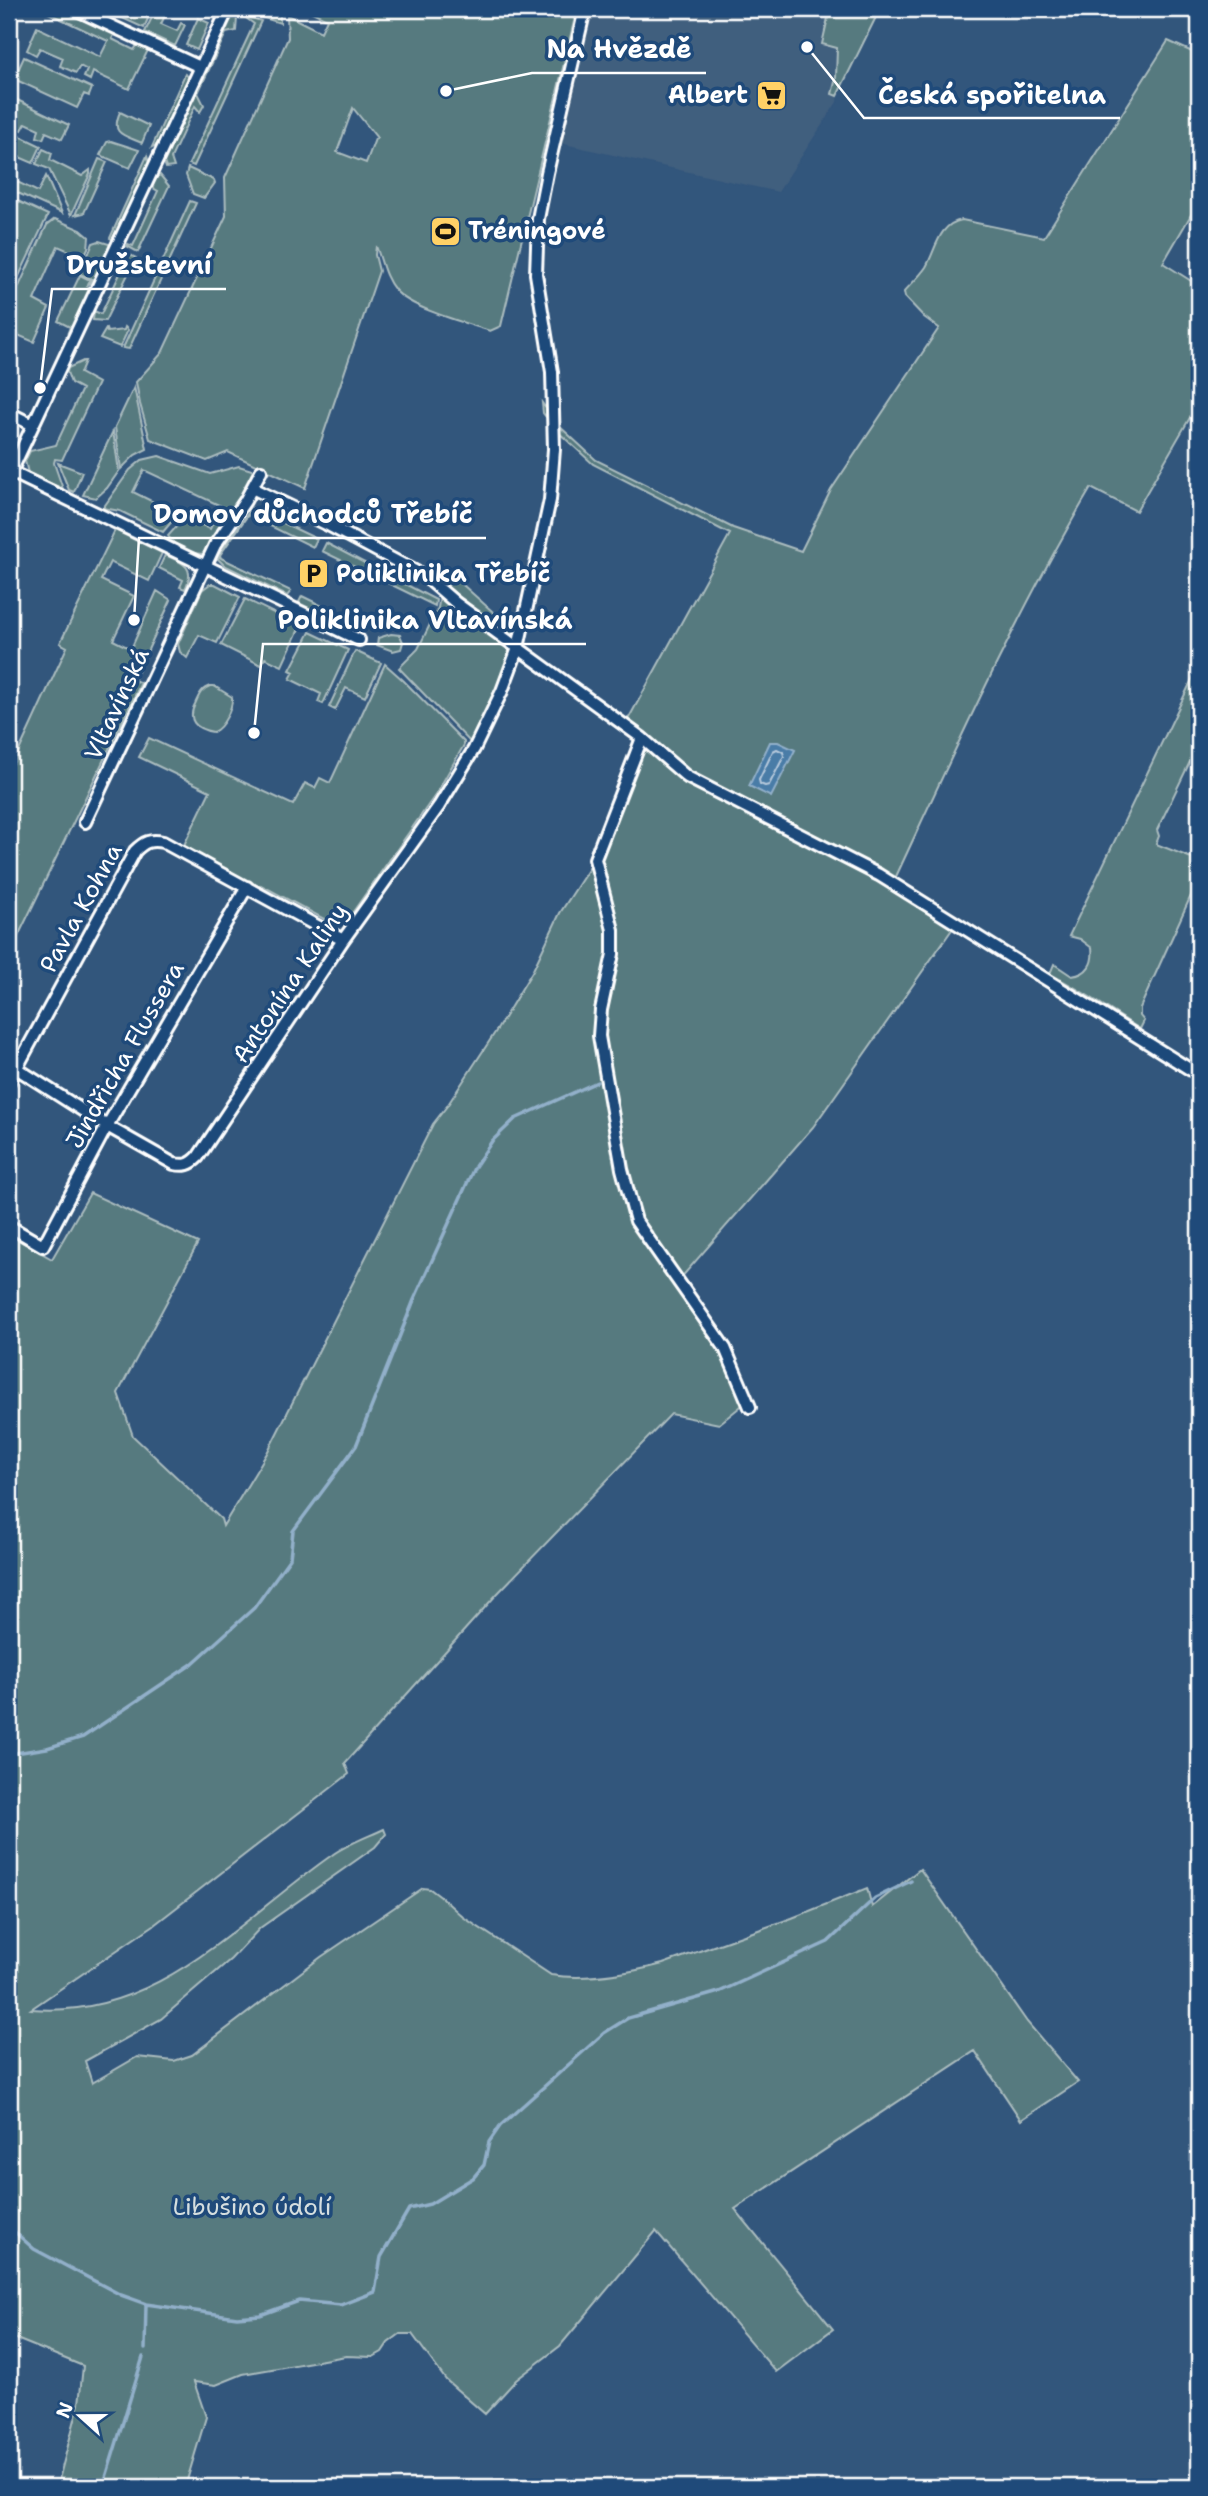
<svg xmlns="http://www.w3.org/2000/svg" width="1208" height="2496" viewBox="0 0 1208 2496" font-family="'Shantell Sans',sans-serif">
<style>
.built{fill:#405e7e}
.green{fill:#577a7f;stroke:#abbcbf;stroke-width:2;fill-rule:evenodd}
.water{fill:#4a7ba7;stroke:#92b0ca;stroke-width:2}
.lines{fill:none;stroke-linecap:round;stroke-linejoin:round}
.shore{stroke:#b7cadc;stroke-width:2}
.stream{stroke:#92b0ca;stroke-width:3.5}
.street-casing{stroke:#fff;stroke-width:16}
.street{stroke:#1f4a7a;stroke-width:10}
.labels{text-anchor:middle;stroke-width:7;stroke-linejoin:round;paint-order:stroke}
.poi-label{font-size:24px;font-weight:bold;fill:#fff;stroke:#1f4a7a;text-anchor:start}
.street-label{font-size:24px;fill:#fff;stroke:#1f4a7a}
.park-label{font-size:24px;fill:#d5dedf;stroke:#1f4a7a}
.leader{fill:none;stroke:#fff;stroke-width:2.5}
.callout-dot{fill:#fff;stroke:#1f4a7a;stroke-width:2.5}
.callout-label{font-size:26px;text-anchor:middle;font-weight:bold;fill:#fff;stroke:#1f4a7a;stroke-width:7;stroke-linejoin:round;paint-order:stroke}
</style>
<rect width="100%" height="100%" fill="#32567c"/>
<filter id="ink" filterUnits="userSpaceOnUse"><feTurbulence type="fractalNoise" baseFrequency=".0143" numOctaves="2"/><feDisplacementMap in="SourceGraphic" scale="14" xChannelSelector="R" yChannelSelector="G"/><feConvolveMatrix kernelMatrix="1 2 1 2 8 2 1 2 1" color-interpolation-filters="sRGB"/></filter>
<g filter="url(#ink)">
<path class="built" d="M592,9H847L837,102L778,192L560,143Z"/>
<path class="green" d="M40,9H64L115,33L112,39L134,50L138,44L149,48L129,89L93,72L90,80L84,77L87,70L80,66L76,73L60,66L63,58L40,48L36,55L27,50L37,27L100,57L108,41Z
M124,9H152L144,28L120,17Z
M156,9H168L161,24L177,31L181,23L185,25L175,46L145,32Z
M236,9H272L280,12V23Z
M306,9H577L501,326L490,331C466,323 411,309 395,290C384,277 382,261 376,246L375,255L379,271L305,488L228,452L207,461L150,439L140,404L136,382L162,353L226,216L225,178L288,38L287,15L321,32L327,19ZM353,108L377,138L375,139L366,163L337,152Z
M830,9H880L837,96L832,94L836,78L837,48L822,44Z
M242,15L261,21L194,166L189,164L254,24Z
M233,16L237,18L236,31L226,33L198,93L204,105L200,112L195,106L171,158L174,167L166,168L163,159L229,18Z
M198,18L209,23L197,50L186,45Z
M1168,41L1199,55V201L1163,263L1199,286V402L1136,511L1091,488C1016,614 955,750 893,883L953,928L813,1127L679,1280L725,1348L745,1403L719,1424L671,1414L497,1594L345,1763L349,1774L154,1925L31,2009C158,2020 237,1921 332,1855C347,1844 367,1837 384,1829L386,1834L375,1847L260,1928L231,1959L161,2019L85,2061L92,2083L137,2057L174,2061L192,2055L321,1957L423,1888L430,1889L442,1898L463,1917L551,1975C587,1981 628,1973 663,1964L792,1918L867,1888L872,1907L920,1869L1027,2022L1078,2082L1021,2120L975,2051L735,2209L833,2329L776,2372L656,2231L560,2346L516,2380L485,2414L446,2380L412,2334H400L388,2343L382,2352L373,2357L346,2356L243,2374L216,2385L194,2382L206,2417L185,2487H57L79,2404L83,2366L9,2336V1235L52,1259L90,1193L198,1243L118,1393L133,1436L221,1519L223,1526L267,1453L433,1124L447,1106L498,1028L533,970L560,913L595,859L642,738L625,725L730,534L593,464L556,430L543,413L542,403L557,424L596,460L733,528L801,551L831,490L939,328L924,317L905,297L904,292C911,284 920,276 926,267C936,250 938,224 962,220L1044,237Z
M24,57L92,88L89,96L84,94L77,108L14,79Z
M185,74L189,77L159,144L152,147Z
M9,96L69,125L62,139L46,132L43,139L37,137L39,129L26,123L22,130L16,128L19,120L9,116Z
M120,112L149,126L142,143C124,135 110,135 120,112Z
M18,135L41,146L33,163L10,153Z
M111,141L139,150L130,168L100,155L107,142Z
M43,149L52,153L50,160L82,176L90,170V174L71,215L49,169L36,164Z
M147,156L149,163L114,240L110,238Z
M99,159L107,162L84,213L75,215Z
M188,168L214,180L215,183L204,198L193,194L186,175Z
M160,175L169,186L138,252L127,246L128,244L133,246L158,191L151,187L157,177Z
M46,176L62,213L9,189V178L38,192Z
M9,197L48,215L9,297Z
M190,201L196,203L129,349L123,348Z
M55,219L81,230L89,237L88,248L79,266L71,262L74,253L58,246L34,300L49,308L34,342L18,335L9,354V308L47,225Z
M99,241L109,244L111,248L94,286L90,284L92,279L80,274L93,243Z
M124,252L136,258L105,321L93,320L94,311L101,314L127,259L122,256Z
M80,275L90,280L87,286L92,289L71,331L68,332L70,327L58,321Z
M125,327L128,330L120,347L100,339L106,329L107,332L124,330Z
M83,361H85L80,373L98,383L62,460L55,459L54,463L63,489L28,473L25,461L30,451L56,445L82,389L71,383L67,372L68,368Z
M134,387L147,449L135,455L121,469L115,427Z
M113,431L119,471L107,488L96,498L83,495Z
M159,456L210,474L239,466L255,471L239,500L203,554C188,553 176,548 168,536L185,517L210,529L221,506L144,470L133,492L178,514L163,532L120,511L103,508L130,470L142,460Z
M58,463L82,472L74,492L69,490Z
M252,508L317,539L313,547L248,515L220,555L221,558L291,591L287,596L224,565L218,559L223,548Z
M115,530L162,553L149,581L110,562L101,580L134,596L113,640L131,649L157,591L171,600L134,680L141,683L9,955V763L13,764L67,647L60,643Z
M326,543L436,600L435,606L322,551Z
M165,555C184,563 196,567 185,589L180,587L183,580L159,568Z
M454,577L502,620L515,627L516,631L510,633L504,631L447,587Z
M210,584H215L240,597L217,643L199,635L187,658L180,652L178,644L202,590Z
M302,596L347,618L346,624L341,625L303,607L299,602Z
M440,596L509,650C508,674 481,720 471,743L399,668L418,649L438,608Z
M245,599L298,625L299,629L282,666L265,658L261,665L221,645Z
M310,632L348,650L323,704L318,702L321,694L290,679L294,672L290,670Z
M391,634L400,635L403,642L401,649L393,651L377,645L378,638Z
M355,651L381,663L365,697L346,688L335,710L329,707Z
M385,664L403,680L464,742V745L436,794L345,923L337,926L261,885L259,888L183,847L210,791L139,757L149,738L293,805L305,783L315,788L320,778L330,783Z
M1199,665V743L1157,830L1159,836L1156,844L1199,861V878L1140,1008V1016L1144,1021L1140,1029C1110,1011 1082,990 1050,974L1054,964L1072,976C1088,974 1094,963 1092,948L1080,939L1069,936Z
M210,686H214L232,697C233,708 223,728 213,732C195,729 187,720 195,704C199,695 201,689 210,686Z"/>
<path class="water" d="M770,742H778L795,750L771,797L749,786Z"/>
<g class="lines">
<path class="shore" d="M777,749L783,752L784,756L769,785L765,786L760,784L759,780L773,751Z"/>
<path class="stream" d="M9,1754L47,1748L83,1737L192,1664L254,1608L290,1558L293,1531L356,1446L414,1300L474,1168L492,1141L515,1119L597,1082
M9,2227L34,2249L121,2295L146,2304L237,2317L260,2315L299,2301L341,2305L375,2292L381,2257L409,2209L430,2204L473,2178L484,2165L489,2142L500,2126L604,2033L628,2018L719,1992L828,1942L875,1898L911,1881
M145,2349L146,2304
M103,2487L143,2357"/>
<defs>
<path id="street" d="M75,9L200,67
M9,413L33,425
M9,471L359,640
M11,472L228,9
M252,488L330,526L426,577L456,603L642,738L687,777L879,875L1199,1075
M642,738L595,859L613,930V954L601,1010L599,1036L622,1169L636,1221L725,1348L750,1407
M85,822L215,545L245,501L261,471
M16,1068L107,1126L174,1164C185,1166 190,1165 198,1157L343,940L439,806L474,749L502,691L518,648L550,500L554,449L552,372L536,274L538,219L547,173L585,9
M9,1082L135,851C144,842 150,839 163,842L343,940
M9,1226L43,1246L107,1126L247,887"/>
</defs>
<use href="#street" class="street-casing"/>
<use href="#street" class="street"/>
</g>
</g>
<defs>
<symbol id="supermarket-square" viewBox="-11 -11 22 22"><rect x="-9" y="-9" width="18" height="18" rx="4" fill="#ffd166" stroke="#1f4a7a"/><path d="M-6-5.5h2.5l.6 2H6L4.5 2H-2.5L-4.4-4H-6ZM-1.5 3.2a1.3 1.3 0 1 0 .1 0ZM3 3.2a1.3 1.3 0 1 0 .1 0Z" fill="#111"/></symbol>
<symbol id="stadium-square" viewBox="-11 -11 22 22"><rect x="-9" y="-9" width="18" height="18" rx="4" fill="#ffd166" stroke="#1f4a7a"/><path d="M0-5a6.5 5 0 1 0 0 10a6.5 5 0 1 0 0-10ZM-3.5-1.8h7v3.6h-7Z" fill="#111"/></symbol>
<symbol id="parking-square" viewBox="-11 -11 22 22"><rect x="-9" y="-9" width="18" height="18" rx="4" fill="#ffd166" stroke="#1f4a7a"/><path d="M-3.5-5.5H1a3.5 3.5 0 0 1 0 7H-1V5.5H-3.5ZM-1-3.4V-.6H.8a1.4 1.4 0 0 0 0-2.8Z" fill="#111"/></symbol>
</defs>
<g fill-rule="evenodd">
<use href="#supermarket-square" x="754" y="78" width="35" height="35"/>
<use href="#stadium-square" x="428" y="214" width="35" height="35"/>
<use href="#parking-square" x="296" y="556" width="35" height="35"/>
</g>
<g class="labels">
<g class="poi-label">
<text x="748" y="103" text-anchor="end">Albert</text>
<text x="468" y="239">Tréningové</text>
<text x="336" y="582">Poliklinika Třebíč</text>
</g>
<g class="street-label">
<text transform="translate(117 704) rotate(-65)" y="8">Vltavínská</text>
<text transform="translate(81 908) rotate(-61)" y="8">Pavla Kohna</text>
<text transform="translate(290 983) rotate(-56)" y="8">Antonína Kaliny</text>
<text transform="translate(125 1055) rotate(-60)" y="8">Jindřicha Flussera</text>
</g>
<g class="park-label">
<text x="252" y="2215">Libušino údolí</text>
</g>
</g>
<path class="leader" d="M446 91L532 73H706M807 47L864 118H1120M40 388L52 289H226M134 620L139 538H486M254 733L263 644H586"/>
<g class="callout-dot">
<circle cx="446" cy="91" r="7"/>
<circle cx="807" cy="47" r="7"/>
<circle cx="40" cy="388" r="7"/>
<circle cx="134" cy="620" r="7"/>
<circle cx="254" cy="733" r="7"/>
</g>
<g class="callout-label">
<text x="619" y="58">Na Hvězdě</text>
<text x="992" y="104">Česká spořitelna</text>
<text x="139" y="274">Družstevní</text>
<text x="313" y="523">Domov důchodců Třebíč</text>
<text x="425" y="629">Poliklinika Vltavínská</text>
</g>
<rect width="1208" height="2496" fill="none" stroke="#1f4a7a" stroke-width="35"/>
<rect x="18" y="18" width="1173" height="2461" fill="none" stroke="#fff" stroke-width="2.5" filter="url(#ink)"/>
<g transform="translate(80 2416) rotate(291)" stroke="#1f4a7a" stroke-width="5" paint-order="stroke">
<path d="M0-5L12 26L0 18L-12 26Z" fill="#ffffff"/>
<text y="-10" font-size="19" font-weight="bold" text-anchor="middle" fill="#ffffff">N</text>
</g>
</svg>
